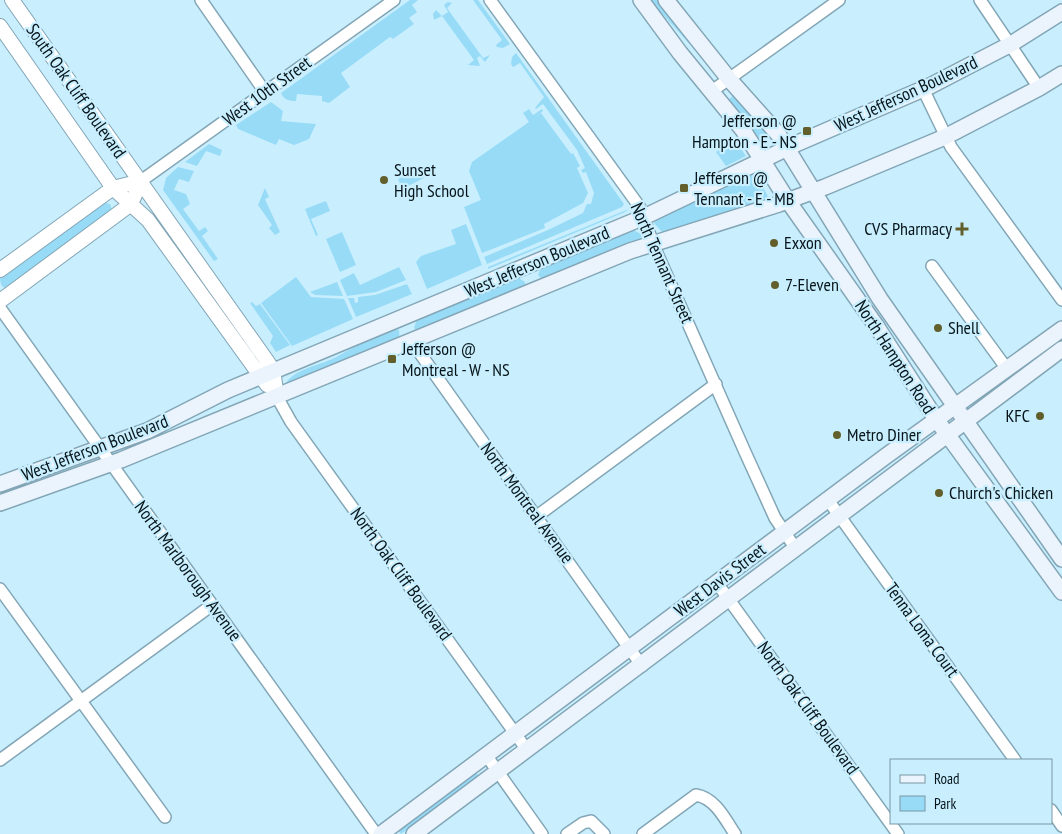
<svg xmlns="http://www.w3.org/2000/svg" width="1062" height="834" viewBox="0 0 1062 834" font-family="'PT Sans Narrow',sans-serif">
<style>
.green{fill:#98dbf7}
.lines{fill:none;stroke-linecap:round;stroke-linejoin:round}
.minor-casing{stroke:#83a6b6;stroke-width:14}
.tertiary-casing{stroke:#83a6b6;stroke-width:16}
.secondary-casing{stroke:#83a6b6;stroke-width:18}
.minor{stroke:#fff;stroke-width:11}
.tertiary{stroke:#fff;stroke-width:14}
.secondary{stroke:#ebf4fd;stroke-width:15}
.poi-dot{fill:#625f2c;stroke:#c9efff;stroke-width:2}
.labels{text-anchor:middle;stroke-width:4.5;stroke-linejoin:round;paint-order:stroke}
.street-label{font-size:18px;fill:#07151a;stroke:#c9efff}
.poi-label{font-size:18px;fill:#07151a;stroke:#c9efff;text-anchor:start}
</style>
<rect width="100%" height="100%" fill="#c9efff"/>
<path class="green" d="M410,0H418L412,5L417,12L409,18L414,24L393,39L390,37L341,73L350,87L329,103L322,101V96L297,94L296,101C289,101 284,100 281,93Z
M473,0H478L510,44L503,48L497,47L496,45L502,40Z
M650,0H657L712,69Z
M448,2L452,3L447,8L483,58L490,55L485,62L480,56L477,58L480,66L468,65L474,60L442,16L434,20L433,14L436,10L442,16L448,12L444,5Z
M516,53L624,204L622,207L487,264L484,257L548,230L583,213L587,204H591L594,193L586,172L583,173L581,170L585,168L577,150L543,104L536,109L535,108L544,97L520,63L513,67L511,64L512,57Z
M734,95L771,136L761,141L731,102L729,99Z
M271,102L283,111L281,121L316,124L309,139L294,145L279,139L276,145L238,129L236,125Z
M529,109L533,115L542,109L543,111L535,117L541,113L571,154L573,153L580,166L577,168L588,193L583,203L544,224L545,228L482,253L464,207L481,200L469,171L472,162L529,122L523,113Z
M734,139L746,156L726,166L716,152Z
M209,144L222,150L220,156L206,151L197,166L185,162Z
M178,167L194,171L189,182L179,179L174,190L186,194L190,204L183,209L199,231L205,227L208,231L202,236L218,259L214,261L163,190L166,178Z
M425,168L428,176L402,189L398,179Z
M754,171L770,200L662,232L654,223L658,218Z
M265,188L269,197L265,199L280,232L275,235L269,228L272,225L258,205Z
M326,201L330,211L311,219L318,235L316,236L305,209Z
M102,202L110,204L112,210L7,289C1,287 0,283 0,276Z
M629,209L625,212L488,269V267Z
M466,224L482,265L427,289L416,262L421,256L456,244L451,230Z
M633,230L641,234V238L638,242L547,280L541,278L538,275L541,267Z
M342,232L356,265L340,272L326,239Z
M399,267L406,280L376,292L347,296L340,280L354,273L360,285Z
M296,277L311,297L344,299L353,319L292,346L261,303Z
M517,277L525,282V287L417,331L414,328L417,319Z
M337,282L343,296L315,295L310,292Z
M407,284L412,294L356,317L348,298H354L355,303L358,302V297L375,295Z
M252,302L256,306L260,304L290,345L276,352L270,343L273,336L250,303Z
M395,329L399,330L400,341L294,384L286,383C295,368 323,365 338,356C357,345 374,337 395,329Z
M476,772L479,777L401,834L398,830Z"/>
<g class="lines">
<defs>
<path id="minor" d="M201,0L265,92
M490,0L639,206L656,251L745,452L775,518L796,549
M980,0L1039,88
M923,89L951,147L1062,300
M712,91L839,0
M141,181L394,0
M932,266L1007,369
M0,308L376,834
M412,342L642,666
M277,397L291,422L527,750
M828,500L1015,760
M537,516L716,384
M717,583L898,834
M0,589L165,817
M486,755L542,834
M0,760L212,605
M1051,810L1062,826
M567,834L583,823L591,821L604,834
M643,834L696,795C715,798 725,819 735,834"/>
<path id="tertiary" d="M12,0L265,358L273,370L277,397
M0,26L113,188L148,220L267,385
M0,270L113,188L141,181
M0,301L131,204L141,181"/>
<path id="secondary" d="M641,0L680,53L743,130L788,201L877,327L936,419L1062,592
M666,0L729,79L778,134L880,299L1062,559
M0,484L147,431L228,390L644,217L798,143L930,86L1011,44L1062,12
M0,503L121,460L630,251L779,204L825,187L945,137L1039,88L1062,74
M381,834L886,456L1062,329
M414,834L1062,349"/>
</defs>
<use href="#minor" class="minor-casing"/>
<use href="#tertiary" class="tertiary-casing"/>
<use href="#secondary" class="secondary-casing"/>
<use href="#minor" class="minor"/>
<use href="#tertiary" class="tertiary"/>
<use href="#secondary" class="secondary"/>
</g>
<g class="poi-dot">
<rect x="802" y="126" width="10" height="10" rx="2.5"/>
<circle cx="384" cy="180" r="5"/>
<rect x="679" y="183" width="10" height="10" rx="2.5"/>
<path d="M959.5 221.5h5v5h5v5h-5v5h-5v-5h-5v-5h5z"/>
<circle cx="774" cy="243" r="5"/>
<circle cx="775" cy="285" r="5"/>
<circle cx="938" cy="328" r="5"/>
<rect x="387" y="354" width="10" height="10" rx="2.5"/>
<circle cx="1040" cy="416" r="5"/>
<circle cx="837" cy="435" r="5"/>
<circle cx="939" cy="493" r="5"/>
</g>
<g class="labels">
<g class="street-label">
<text transform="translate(76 91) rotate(55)" y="6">South Oak Cliff Boulevard</text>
<text transform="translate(267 91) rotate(-36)" y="6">West 10th Street</text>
<text transform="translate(906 94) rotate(-25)" y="6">West Jefferson Boulevard</text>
<text transform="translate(537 262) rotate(-23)" y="6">West Jefferson Boulevard</text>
<text transform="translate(662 263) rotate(66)" y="6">North Tennant Street</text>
<text transform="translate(895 357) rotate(57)" y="6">North Hampton Road</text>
<text transform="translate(95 448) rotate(-21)" y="6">West Jefferson Boulevard</text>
<text transform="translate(527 503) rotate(54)" y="6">North Montreal Avenue</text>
<text transform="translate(188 571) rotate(54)" y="6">North Marlborough Avenue</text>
<text transform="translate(401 574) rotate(54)" y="6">North Oak Cliff Boulevard</text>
<text transform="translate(720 580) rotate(-37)" y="6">West Davis Street</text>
<text transform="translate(922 630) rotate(54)" y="6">Tenna Loma Court</text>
<text transform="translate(808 708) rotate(54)" y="6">North Oak Cliff Boulevard</text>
</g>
<g class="poi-label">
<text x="797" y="127" text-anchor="end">Jefferson @<tspan x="797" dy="21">Hampton - E - NS</tspan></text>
<text x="394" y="176">Sunset<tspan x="394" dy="21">High School</tspan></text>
<text x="694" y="184">Jefferson @<tspan x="694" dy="21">Tennant - E - MB</tspan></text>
<text x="952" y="235" text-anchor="end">CVS Pharmacy</text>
<text x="784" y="249">Exxon</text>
<text x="785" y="291">7-Eleven</text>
<text x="948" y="334">Shell</text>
<text x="402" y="355">Jefferson @<tspan x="402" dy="21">Montreal - W - NS</tspan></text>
<text x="1030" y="422" text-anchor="end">KFC</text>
<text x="847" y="441">Metro Diner</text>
<text x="949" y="499">Church's Chicken</text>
</g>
</g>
<rect x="890" y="759" width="162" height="65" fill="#c9efff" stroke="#7b98a3"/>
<rect x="900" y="775" width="25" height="8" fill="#ebf4fd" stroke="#7b98a3"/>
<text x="934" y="784" font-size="15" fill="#07151a">Road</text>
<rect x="900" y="796" width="25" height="15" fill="#98dbf7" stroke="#7b98a3"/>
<text x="934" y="809" font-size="15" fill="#07151a">Park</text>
</svg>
